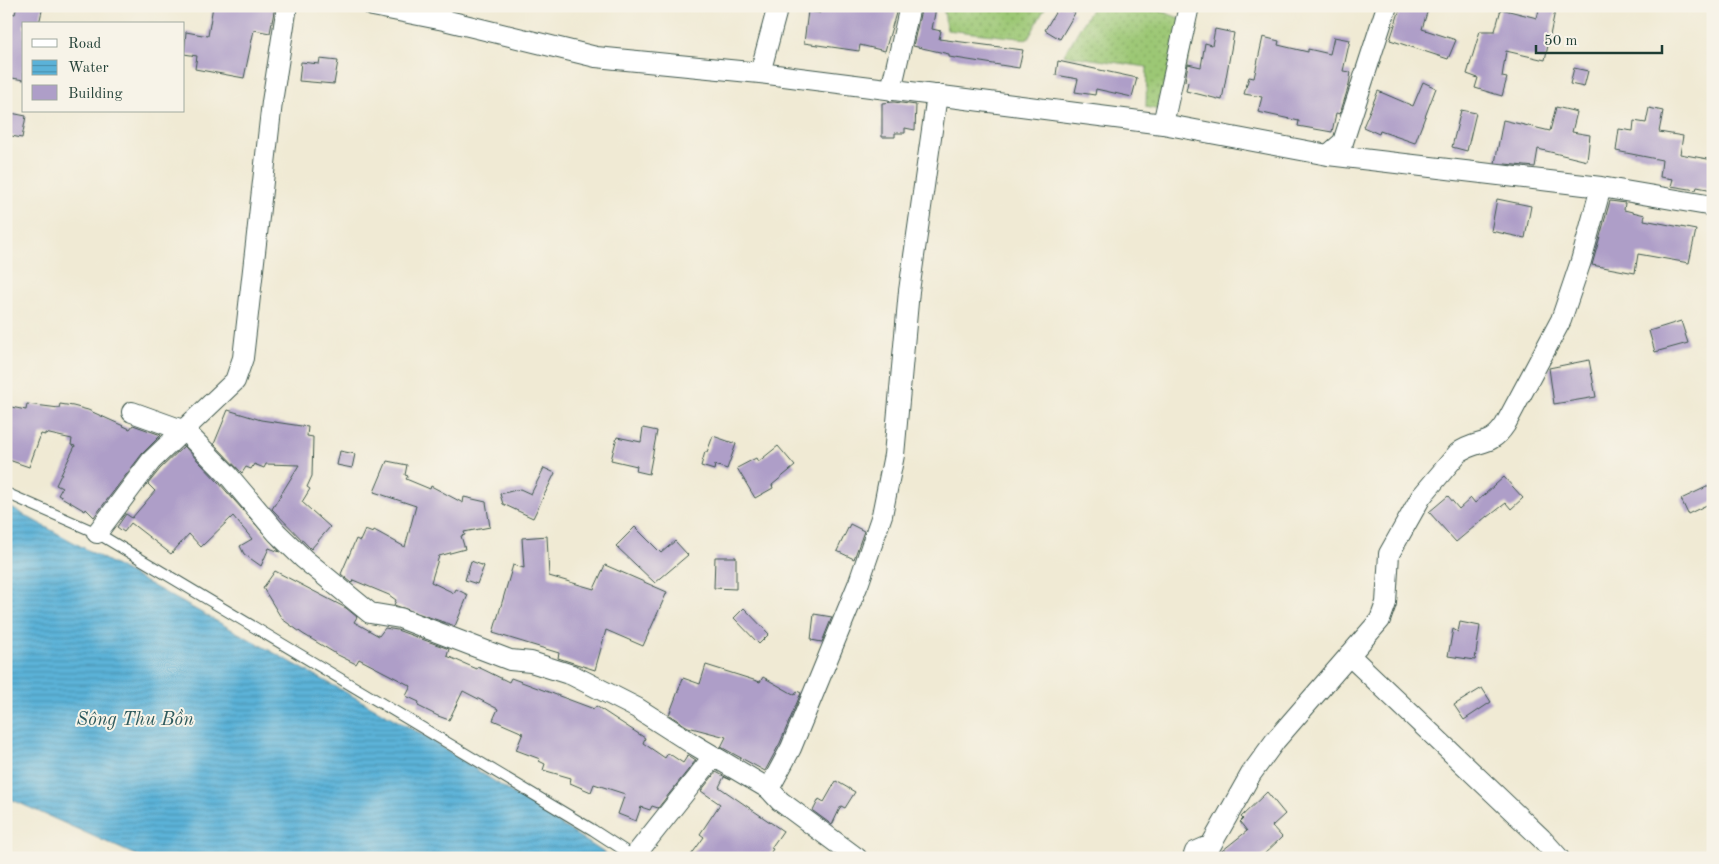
<svg xmlns="http://www.w3.org/2000/svg" width="1719" height="864" viewBox="0 0 1719 864" font-family="'Old Standard TT',serif">
<style>
.grass{fill:url(#grass-dots);stroke:#5e8254}
.water{fill:url(#water-rules);stroke:#3d7886}
.building{fill:#ae9ec8}
.lines{fill:none;stroke-linecap:round;stroke-linejoin:round}
.service-casing{stroke:#3e574c;stroke-width:12}
.minor-casing{stroke:#3e574c;stroke-width:22}
.service{stroke:#fff;stroke-width:10}
.minor{stroke:#fff;stroke-width:20}
.labels{text-anchor:middle;stroke-width:4;stroke-linejoin:round;paint-order:stroke}
.water-label{font-size:19px;font-style:italic;fill:#2e5a5d;stroke:#f7f3e8}
</style>
<defs>
<pattern id="grass-dots" width="8" height="8" patternUnits="userSpaceOnUse" patternTransform="scale(1.25)"><rect width="8" height="8" fill="#9cc774"/><path d="M2 2h.1M6 6h.1" fill="none" stroke="#7fa360" stroke-width="1.8" stroke-linecap="round"/></pattern>
<pattern id="water-rules" width="6" height="5" patternUnits="userSpaceOnUse" patternTransform="scale(1.25)"><rect width="6" height="5" fill="#5bb2d8"/><path d="M0 2.5h6" fill="none" stroke="#4b92b0"/></pattern>
</defs>
<rect width="100%" height="100%" fill="#f7f3e8"/>
<filter id="ink" filterUnits="userSpaceOnUse"><feTurbulence type="fractalNoise" baseFrequency=".02" numOctaves="2"/><feDisplacementMap in="SourceGraphic" scale="10" xChannelSelector="R" yChannelSelector="G"/><feConvolveMatrix kernelMatrix="1 2 1 2 8 2 1 2 1" color-interpolation-filters="sRGB"/></filter>
<filter id="wash" filterUnits="userSpaceOnUse"><feTurbulence type="fractalNoise" baseFrequency=".0096" numOctaves="4" result="noise"/><feDisplacementMap in="SourceGraphic" scale="20" xChannelSelector="R" yChannelSelector="G"/><feGaussianBlur stdDeviation="1.12" result="paint"/><feColorMatrix in="noise" values="0 0 0 0 0 0 0 0 0 0 0 0 0 0 0 0 0 1.4 0 .05"/><feComposite in="paint" operator="in"/></filter>
<g filter="url(#wash)">
<rect width="100%" height="100%" fill="#f0ead4"/>
<path class="grass" d="M943,6H1046L1028,39L947,30Z
M1093,6H1147L1198,25L1172,113L1146,107L1147,67L1064,55Z"/>
<path class="water" d="M6,505L425,736L612,858H142L6,797Z"/>
<g id="blocks">
<path class="building" d="M17,6H43L39,24H24V80L6,77V12L15,14Z
M213,6H275L270,33L254,30L244,78L195,69L197,56L184,54L186,32L208,36Z
M821,6H898L885,51L860,45L859,51L804,43L808,11L820,13Z
M922,6L936,8L932,29L941,31L939,39L1023,50L1019,68L949,57V54L913,46Z
M1059,6H1073L1071,11L1075,13L1060,39L1045,30Z
M1401,6H1429L1422,29L1456,40L1448,59L1390,40Z
M1540,6H1556L1545,60L1506,51L1502,77L1507,78L1502,96L1475,88L1478,78L1467,74L1480,31H1495L1501,9L1537,18Z
M1215,29L1234,33L1222,100L1186,91L1188,82L1185,81L1188,64L1201,67L1205,43L1212,45Z
M1263,37L1279,41L1278,45L1308,52V49L1330,54L1334,37L1350,40L1343,71L1351,72L1349,85L1340,114L1336,113L1332,132L1298,126L1299,121L1258,112L1262,97L1244,94L1249,77L1254,78Z
M320,59L338,61L334,84L299,81L301,62L319,64Z
M1058,61L1137,78L1132,97L1096,89L1095,95L1075,92L1078,79L1056,75Z
M1574,68L1588,71L1584,87L1570,84Z
M1423,82L1436,88L1415,143L1380,131L1379,134L1363,127L1378,91L1413,106Z
M894,102L916,105L915,130L905,128V133H895V137H882V103Z
M1556,107L1577,112L1572,132L1590,135L1587,161L1538,149L1535,167L1495,163L1503,120L1550,131Z
M1649,108L1663,111L1659,132L1683,136L1680,154L1713,160V190L1697,187L1696,190L1671,186L1673,179L1660,177L1662,160L1616,151L1619,129L1633,131L1634,121L1646,123Z
M1461,110L1476,113L1467,151L1452,147Z
M6,112L26,116L22,138L6,135Z
M1497,199L1531,206L1525,238L1491,231Z
M1610,201L1625,203L1624,210L1645,215L1644,220L1696,230L1689,263L1638,254L1635,273L1592,265Z
M1681,321L1688,343L1655,352L1649,331Z
M1589,360L1596,397L1554,404L1549,368Z
M27,404L59,408L60,404L73,406L88,410L130,429L133,425L161,435L142,454L94,517L86,509L85,511L58,495L62,488L56,485L75,446L71,445L72,439L45,433V435L41,434L29,467L6,459V406L26,410Z
M228,410L261,420L308,427L307,436L313,437L312,476L307,487L310,489L302,502L330,527L311,549L272,509L299,465L266,464L264,468L254,464L251,469L246,467L242,473L214,444Z
M643,428L657,431L649,474L636,471L637,466L611,460L617,437L641,442Z
M713,436L736,444L727,469L715,465L714,470L701,466L705,452H707Z
M184,446L219,483L280,552L269,548L261,566L244,554L240,546L252,539L233,516L201,547L189,534L171,554L131,523L124,532L117,527L126,514L132,518L155,491L148,484L160,469Z
M778,446L795,466L772,485L773,488L755,498L737,468L756,458L758,462Z
M340,451L355,454L352,468L337,465Z
M387,461L407,465L405,475L408,476L406,479L430,489L431,486L463,503L464,497L486,502L490,527L464,532L465,535L461,536L465,549L439,556L431,582L454,593L456,589L468,595L455,626L394,605L396,600L389,595L353,580L352,583L341,574L356,539L360,541L365,530L373,533L374,530L405,547L416,506L374,492Z
M544,468L555,473L533,518L503,504L500,494L520,489L531,494Z
M1504,477L1523,498L1511,509L1506,503L1488,517L1487,516L1456,542L1429,512L1448,496L1459,509L1471,498L1475,503Z
M1713,484V502L1688,514L1681,499Z
M850,524L864,531L854,559L837,551Z
M635,527L661,553L675,541L688,555L655,583L616,546Z
M547,536L549,576L594,589L605,565L667,592L643,646L606,630L595,670L558,658L559,653L493,633L513,565L524,568L522,538Z
M715,557H736V589L714,588Z
M471,561L484,566L477,584L465,580Z
M275,571L346,608L357,617L354,622L379,636L385,628L397,630L449,649L447,656L477,669L478,667L509,682L511,678L594,709L596,706L645,738L643,743L665,758L668,753L683,763L688,755L696,760L658,808L652,806L650,810L641,807L636,821L618,814L625,794L594,784L591,792L570,783L571,778L543,770L545,764L539,761L540,759L516,750L523,733L493,720L498,709L463,691L449,720L438,716L418,706L419,702L406,696L411,686L359,659L356,664L338,655L303,634L282,619L263,588Z
M744,608L769,634L759,644L734,618Z
M814,614L832,617L822,642L811,640Z
M1460,622L1480,626L1475,660L1448,656L1453,629L1458,632Z
M706,665L760,682L763,677L795,695L797,691L801,693L780,743L765,771L721,747L726,737L688,727L669,715L683,678L700,684Z
M1482,688L1491,702L1464,720L1454,705Z
M716,772L731,780L724,777L719,787L783,831L771,848L773,849L767,858H689L704,837L700,834L720,804L701,791Z
M836,781L855,792L845,808L841,806L832,825L813,811L819,799L824,802Z
M1267,792L1285,814L1272,826L1282,837L1260,858H1213L1247,831L1240,822L1243,819L1241,817Z"/>
</g>
</g>
<g filter="url(#ink)">
<use href="#blocks" fill-opacity="0" stroke="#3e574c" stroke-width="1"/>
<g class="lines">
<defs>
<path id="service" d="M6,493L97,533L593,830L636,858"/>
<path id="minor" d="M373,6L444,20L596,57L760,73L1163,124L1328,155L1601,187L1713,206
M760,73L778,6
M891,90L910,6
M1163,124L1189,6
M1328,155L1343,142L1387,6
M132,412L185,431L228,475L277,533L304,559L370,613L400,618L510,660L531,662L572,675L637,708L693,744L769,789L780,801L857,858
M97,533L151,461L235,381L243,358L272,102L287,6
M1349,655L1541,838L1559,858
M769,789L791,748L859,582L882,515L894,455L909,291L937,95
M633,858L713,757
M1193,858L1195,852L1211,845L1251,774L1275,741L1380,620L1386,603L1389,554L1421,497L1458,453C1477,439 1490,448 1505,425L1561,320L1581,261L1601,187"/>
</defs>
<use href="#service" class="service-casing"/>
<use href="#minor" class="minor-casing"/>
<use href="#service" class="service"/>
<use href="#minor" class="minor"/>
</g>
</g>
<g class="labels">
<g class="water-label">
<text x="135" y="725">Sông Thu Bồn</text>
</g>
</g>
<rect width="1719" height="864" fill="none" stroke="#f7f3e8" stroke-width="25"/>
<rect x="22" y="22" width="162" height="90" fill="#f7f3e8" stroke="#a1aaa0"/>
<rect x="32" y="39" width="25" height="8" fill="#ffffff" stroke="#a1aaa0"/>
<text x="68" y="48" font-size="15" fill="#1f3d34">Road</text>
<rect x="32" y="60" width="25" height="15" fill="url(#water-rules)" stroke="#a1aaa0"/>
<text x="68" y="72" font-size="15" fill="#1f3d34">Water</text>
<rect x="32" y="85" width="25" height="15" fill="#ae9ec8" stroke="#a1aaa0"/>
<text x="68" y="98" font-size="15" fill="#1f3d34">Building</text>
<path d="M1536 45v8h126v-8" fill="none" stroke="#1f3d34" stroke-width="2.5"/>
<text x="1544" y="45" font-size="15" fill="#1f3d34" stroke="#f7f3e8" stroke-width="4" paint-order="stroke">50 m</text>
</svg>
